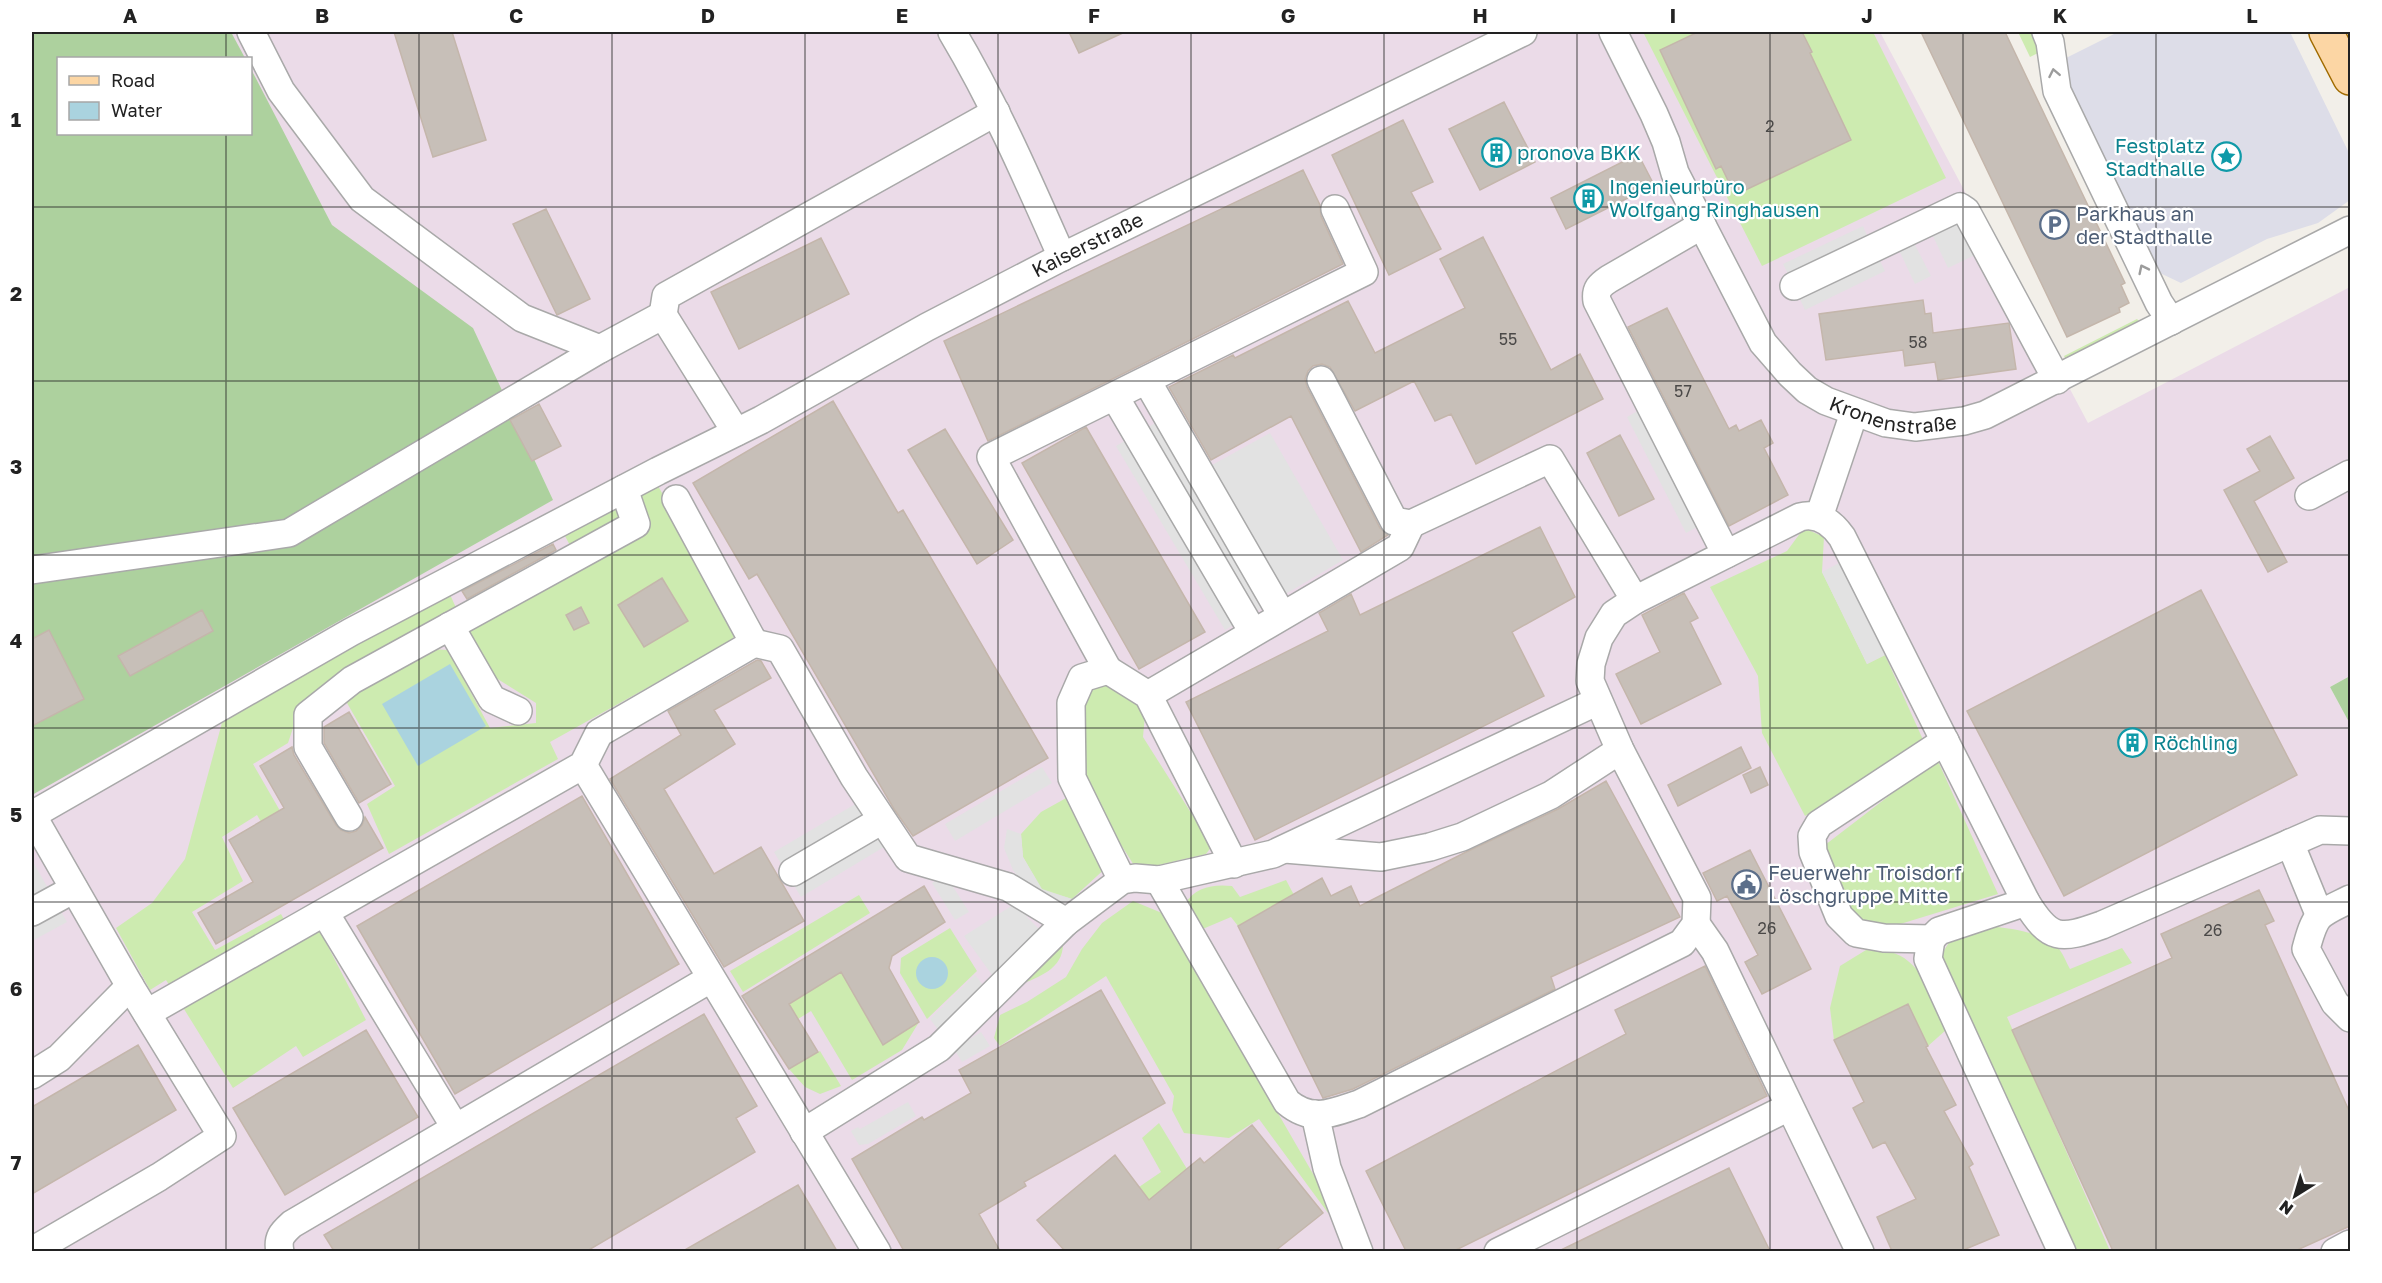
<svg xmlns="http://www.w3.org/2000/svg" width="2382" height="1283" viewBox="0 0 2382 1283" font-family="'Golos Text',sans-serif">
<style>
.industrial{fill:#ebdbe8;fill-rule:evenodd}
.grass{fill:#cdebb0}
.forest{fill:#add19e}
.parking{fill:#e2e2e2}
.plaza{fill:#dddde8}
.water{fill:#aad3df}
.building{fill:#c7bfb8;stroke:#c4b6ab;stroke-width:1.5}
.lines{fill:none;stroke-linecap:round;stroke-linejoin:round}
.minor-casing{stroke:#a9a9a9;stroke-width:30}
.major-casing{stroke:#a06b00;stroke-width:36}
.minor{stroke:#fff;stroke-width:27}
.major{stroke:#fcd6a4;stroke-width:33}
.oneway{stroke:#9c9c9c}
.grid{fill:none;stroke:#222;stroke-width:1.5;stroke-opacity:0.55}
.labels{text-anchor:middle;stroke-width:4.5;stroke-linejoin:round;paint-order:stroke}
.number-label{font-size:16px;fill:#4b4948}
.culture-label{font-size:20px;fill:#0d838f;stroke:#fff;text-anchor:start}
.service-label{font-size:20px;fill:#4e5e75;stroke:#fff;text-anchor:start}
.street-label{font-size:20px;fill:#222;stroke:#fff}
.neatline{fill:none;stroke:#222;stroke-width:2}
.grid-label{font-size:20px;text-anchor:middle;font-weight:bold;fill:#222}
</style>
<rect width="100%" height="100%" fill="#f2efe9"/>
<path class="industrial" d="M32,32H1880L2088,423L2350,287V676L2330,687L2350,724V1251H32ZM58,58H250V134H58Z"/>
<path class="grass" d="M1643,32H1873L1946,178L1762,266Z
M2018,32H2037L2040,52L2030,57Z
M2137,319L2139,321L2133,327L2067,362L2064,356Z
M657,484L738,630L731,641L550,742L558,759L389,854L367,804L395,786L336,684L301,704L288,743L253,764L317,875L299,887L257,815L222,837L243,881L192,912L215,950L281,914L287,925L269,959L320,931L366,1020L303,1057L296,1046L233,1088L166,980L150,990L116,928L152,903L185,859L223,719L448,590L457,610L428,649L448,650L490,728L536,723V703L488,673L462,619L576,557L564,534Z
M1804,528L1824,537L1822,572L1867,664L1885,655L1924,742L1805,816L1762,733L1758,676L1710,587L1787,551Z
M1109,680L1134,696L1145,715L1143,737L1212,846L1206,854L1137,870L1090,796L1081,758L1080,710L1091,685Z
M1937,759L1998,894L1884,929L1854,917L1826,869L1825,845Z
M1068,797L1109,865L1072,899L1042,890L1023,857L1021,834L1041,812Z
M1286,880L1294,895L1238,926L1231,917L1198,931L1185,904C1195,887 1213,884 1232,886L1240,897Z
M859,895L870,913L743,992L730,971Z
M1133,901L1162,913L1327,1198L1328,1213L1259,1119L1229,1138L1184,1133L1172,1110L1174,1096L1106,976L1000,1046L994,1038L1000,1015L1027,1002L1066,977L1082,949L1102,923Z
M1991,926C2012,929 2042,932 2058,948C2063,953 2066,962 2070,969L2122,948L2132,963L2007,1017L2110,1251H2073L1941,955L1950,941Z
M950,928L977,971L927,1019L900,973L901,958Z
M1063,944C1063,969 1039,977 1019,985Z
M1866,950C1874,951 1883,950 1890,952C1922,959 1936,1003 1946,1030L1928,1046L1908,1005L1834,1040L1830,1008L1840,966Z
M841,972L919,1022L902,1050L852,1080L811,1011L798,1019L789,1004Z
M820,1051L841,1086L820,1094L805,1087L789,1069Z
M1159,1123L1187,1169L1156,1195L1202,1251H1190L1139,1187L1161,1172L1142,1138Z"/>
<path class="forest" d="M32,32H231L245,58H58V134H250L251,69L332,225L473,328L553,500L32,795Z
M2350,676V724L2330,687Z"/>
<path class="parking" d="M1960,219L1977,254L1948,268L1931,232Z
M1863,226L1869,240L1790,278L1783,264Z
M1913,241L1931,276L1915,284L1898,248Z
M1878,257L1885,271L1805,310L1798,295Z
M1643,408L1703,524L1686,533L1627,417Z
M1174,412L1203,470L1270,433L1343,560L1225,630L1116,446Z
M1839,563L1885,655L1867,664L1822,572Z
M1042,767L1052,783L955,841L945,824Z
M857,803L884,847L801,897L774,852Z
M1007,829L1021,834L1023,857L1042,889L1072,899L1058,908L1028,892L1013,870L1004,848Z
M32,860L67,922L32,941Z
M945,874L969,912L955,920L932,883Z
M1019,901L1027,917L1039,929L992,975L964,936Z
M975,975L984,986L939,1031L930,1019Z
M981,1032L990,1046L962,1062L954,1049Z
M908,1102L916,1116L868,1144L859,1145L851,1131L858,1127L860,1129Z"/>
<path class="plaza" d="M2118,32H2290L2350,155V200L2318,223L2267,239L2181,283L2162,274L2158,271L2056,63Z"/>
<path class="water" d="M450,664L486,726L418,766L382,704Z
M916 973a16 16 0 1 1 32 0a16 16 0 1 1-32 0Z"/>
<path class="building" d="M394,32H452L486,140L433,157Z
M1069,32H1125L1079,53Z
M1698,32H1802L1812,52L1810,53L1851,140L1735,195L1721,166L1716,169L1660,50Z
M1921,32H2005L2125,283L2121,285L2129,303L2119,308L2120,312L2067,337Z
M1504,102L1535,162L1480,190L1449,129Z
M1403,120L1433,182L1411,192L1441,249L1389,275L1332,155Z
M1638,154L1654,185L1566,229L1551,198Z
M1303,170L1320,205L1321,216L1343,264L988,441L944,341Z
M546,209L590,299L557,315L513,224Z
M1483,237L1551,370L1580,354L1603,399L1476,464L1451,414L1435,421L1414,381L1355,411L1330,367L1322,364L1313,366L1308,371L1305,379L1307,387L1380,528L1388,535L1361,552L1291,416L1211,460L1169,387L1233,355L1235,358L1348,301L1375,353L1465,308L1440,259Z
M821,238L849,294L739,349L711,292Z
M1923,300L1925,314L1931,313L1933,333L2009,323L2016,369L1938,380L1935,362L1905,366L1903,350L1826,360L1819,314Z
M1667,308L1729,429L1736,425L1739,431L1761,420L1773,443L1764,448L1788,495L1729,526L1628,327Z
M833,401L898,513L903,510L1048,758L913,836L894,809L757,574L749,579L693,483Z
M539,404L561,446L532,461L510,420Z
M1086,427L1205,632L1139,669L1022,463Z
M945,429L1013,540L977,564L908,450Z
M1620,435L1654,499L1619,516L1587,453Z
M2270,436L2294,478L2254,501L2287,562L2268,572L2224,490L2260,471L2247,449Z
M1540,527L1575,597L1512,632L1544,696L1255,840L1186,702L1328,631L1319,613L1351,594L1360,615Z
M553,544L556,550L467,599L462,591Z
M662,578L688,621L644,647L618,605Z
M2201,590L2297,775L2064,896L1967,711Z
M1684,593L1698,618L1690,622L1721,684L1641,724L1616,674L1660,652L1642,615Z
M581,607L589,623L574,630L566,615Z
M202,610L213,631L130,676L118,656Z
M49,630L84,699L32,726V639Z
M757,660L761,661L771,678L714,710L735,744L664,789L714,874L761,847L804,921L724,967L610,779L681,735L668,711Z
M349,712L391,784L359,803L324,743V727Z
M292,747L294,755L336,825L341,830L349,833L356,831L362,825L365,817L383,848L216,944L198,913L253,882L229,840L284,808L260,766Z
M1741,747L1751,768L1678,806L1668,785Z
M1760,767L1768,785L1751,793L1743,775Z
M1606,781L1680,917L1551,977L1555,989L1353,1089L1323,1098L1238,926L1322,878L1331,896L1351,886L1360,906L1466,852L1558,809Z
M582,796L679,964L455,1094L357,926Z
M1750,850L1811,969L1762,994L1745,962L1758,955L1727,896L1717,901L1703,873Z
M924,886L945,922L892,956L889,968L919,1022L883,1045L841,972L789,1004L818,1052L789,1069L742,996Z
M2259,890L2274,921L2265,925L2350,1113V1226L2295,1251H2113L2012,1030L2172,958L2161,934Z
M1705,966L1767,1096L1454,1251H1406L1366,1171L1626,1034L1615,1010Z
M1101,990L1165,1103L1024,1182L1026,1186L979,1214L1000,1251H904L852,1159L922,1117L924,1120L971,1093L959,1070Z
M1908,1004L1928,1046L1926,1047L1956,1105L1944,1111L1973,1164L1969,1167L1999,1235L1961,1251H1892L1877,1217L1916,1199L1885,1142L1873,1148L1853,1108L1864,1102L1834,1040Z
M704,1014L757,1106L736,1118L755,1152L587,1251H334L324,1235Z
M366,1030L418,1117L285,1195L233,1108Z
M138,1045L176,1110L32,1194V1107Z
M1252,1125L1323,1213L1275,1251H1065L1037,1220L1115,1155L1149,1200L1200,1158L1204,1163Z
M1729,1168L1770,1251H1559Z
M798,1185L837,1251H683Z"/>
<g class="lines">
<defs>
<g id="minor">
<path d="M251,32L281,91L362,199L522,318L600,349L663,315L736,432"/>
<path d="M952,32C995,104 1028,180 1062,257"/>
<path id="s1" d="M1613,32L1654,114L1666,142L1675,173L1763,343L1790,374L1807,390L1826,401L1886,423L1915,427L1964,421L1985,415L2350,230"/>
<path d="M2046,32L2050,42L2057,91L2159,303L2171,321"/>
<path d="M1702,225L1609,279C1600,285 1595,289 1597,301L1726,554"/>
<path d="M1794,286L1960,207L1966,211L2057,380"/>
<path d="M663,315L666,296L996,112"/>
<path d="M1321,380L1394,521L1411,524L1550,459L1635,600"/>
<path d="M1147,381L1282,615"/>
<path d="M1115,397L1253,632"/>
<path d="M2309,496L2350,474"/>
<path d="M1819,517L1854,413"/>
<path d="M32,570L289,533L600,349"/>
<path d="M450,626L492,699L518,711"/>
<path d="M754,643L780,649L854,777L908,858L1008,887L1066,922"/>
<path d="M1108,670L1148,695L1234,864"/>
<path d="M1148,695L1400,547L1411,524"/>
<path d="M1945,741L1819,824L1812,836L1813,852L1839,916L1856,933L1884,938L1931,939L1939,931L2026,902"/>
<path d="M583,765L877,1252"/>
<path id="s2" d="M32,815L351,632L658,471L761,420L927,327L1062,257L1523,32"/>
<path d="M32,815L130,986L222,1136L159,1177L32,1251"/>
<path d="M349,817L308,747V715L352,680L636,524L624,489"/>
<path d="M2290,843L2319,914"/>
<path d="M1285,849L1381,857L1430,847L1462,837L1551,795L1620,750"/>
<path d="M793,872L882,820"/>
<path d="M1122,880L1072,778L1071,703L1082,678L1108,670L991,457L1364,272L1335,209"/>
<path d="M1159,880L1287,1102C1312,1123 1332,1113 1359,1104L1682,943L1696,924L1697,898L1620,750L1590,681L1591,664L1599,638L1614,614L1635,600L1800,517C1818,512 1832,523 1842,537L2026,902C2050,941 2060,940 2102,925L2320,830L2350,831"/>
<path d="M2350,899C2318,915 2316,912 2306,949L2335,1003L2350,1018"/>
<path d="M32,912L74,889"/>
<path d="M325,913L455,1127"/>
<path d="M1696,924L1715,951L1860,1252"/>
<path d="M1931,939L1928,959L2062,1252"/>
<path d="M147,1013L583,765L599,733L754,643L676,499"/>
<path d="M32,1075L59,1058L130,986"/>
<path d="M1315,1114L1327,1168L1359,1252"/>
<path d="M804,1132L939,1048L1066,922L1122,880L1135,878L1159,880L1273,854L1598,701"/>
<path d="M280,1252C277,1238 282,1233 292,1224L710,979"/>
<path d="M1498,1252L1789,1107"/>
<path d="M2335,1252L2350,1244"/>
</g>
<path id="major" d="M2326,32L2350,78"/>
</defs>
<use href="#minor" class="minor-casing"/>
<use href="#major" class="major-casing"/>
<use href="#minor" class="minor"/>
<use href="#major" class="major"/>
</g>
<defs><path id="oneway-chevron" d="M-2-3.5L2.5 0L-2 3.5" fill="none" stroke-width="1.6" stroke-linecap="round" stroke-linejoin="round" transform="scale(1.5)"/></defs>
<g class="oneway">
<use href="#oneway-chevron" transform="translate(2054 73) rotate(-101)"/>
<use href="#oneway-chevron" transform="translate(2143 269) rotate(-116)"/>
</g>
<path class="grid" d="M226,32V58M419,32V1252M612,32V1252M805,32V1252M998,32V1252M1191,32V1252M1384,32V1252M1577,32V1252M1770,32V1252M1963,32V1252M2156,32V1252M226,134V1252M32,207H2350M32,381H2350M32,555H2350M32,728H2350M32,902H2350M32,1076H2350"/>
<defs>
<symbol id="building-ring" viewBox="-11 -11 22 22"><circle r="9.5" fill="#fff" stroke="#0f9aa8" stroke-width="1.5"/><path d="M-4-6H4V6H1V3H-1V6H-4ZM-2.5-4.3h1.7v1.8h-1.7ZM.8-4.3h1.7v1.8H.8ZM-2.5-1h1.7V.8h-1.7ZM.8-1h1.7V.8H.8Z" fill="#0f9aa8"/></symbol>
<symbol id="sight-ring" viewBox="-11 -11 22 22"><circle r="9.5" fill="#fff" stroke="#0f9aa8" stroke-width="1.5"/><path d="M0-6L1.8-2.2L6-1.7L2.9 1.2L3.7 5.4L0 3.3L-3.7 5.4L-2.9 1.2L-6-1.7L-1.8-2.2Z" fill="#0f9aa8"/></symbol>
<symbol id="parking-ring" viewBox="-11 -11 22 22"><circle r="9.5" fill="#fff" stroke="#5c6f8a" stroke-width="1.5"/><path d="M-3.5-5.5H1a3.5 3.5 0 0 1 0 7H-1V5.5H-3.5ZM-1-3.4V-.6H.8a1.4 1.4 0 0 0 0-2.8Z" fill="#5c6f8a"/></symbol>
<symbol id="civic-ring" viewBox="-11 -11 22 22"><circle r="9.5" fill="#fff" stroke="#5c6f8a" stroke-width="1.5"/><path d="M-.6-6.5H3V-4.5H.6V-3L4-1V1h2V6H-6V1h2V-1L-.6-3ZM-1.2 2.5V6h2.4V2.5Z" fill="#5c6f8a"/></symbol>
</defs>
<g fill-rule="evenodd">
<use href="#building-ring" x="1480" y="136" width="33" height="33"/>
<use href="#sight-ring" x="2210" y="140" width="33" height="33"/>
<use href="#building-ring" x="1572" y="182" width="33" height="33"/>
<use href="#parking-ring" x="2038" y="208" width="33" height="33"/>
<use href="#building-ring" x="2116" y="726" width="33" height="33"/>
<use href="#civic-ring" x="1730" y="868" width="33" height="33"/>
</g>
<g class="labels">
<g class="number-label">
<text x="1770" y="132">2</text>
<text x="1508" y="345">55</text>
<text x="1918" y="348">58</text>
<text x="1683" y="397">57</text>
<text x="1767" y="934">26</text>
<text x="2213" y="936">26</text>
</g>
<g class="culture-label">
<text x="2205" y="153" text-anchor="end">Festplatz<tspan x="2205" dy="23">Stadthalle</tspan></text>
<text x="1517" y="160">pronova BKK</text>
<text x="1609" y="194">Ingenieurbüro<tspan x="1609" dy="23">Wolfgang Ringhausen</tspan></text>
<text x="2153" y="750">Röchling</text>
</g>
<g class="service-label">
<text x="2076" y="221">Parkhaus an<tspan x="2076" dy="23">der Stadthalle</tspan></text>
<text x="1768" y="880">Feuerwehr Troisdorf<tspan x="1768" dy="23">Löschgruppe Mitte</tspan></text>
</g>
<g class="street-label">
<text dy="7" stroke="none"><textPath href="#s2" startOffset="1200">Kaiserstraße</textPath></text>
<text dy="7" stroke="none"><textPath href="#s1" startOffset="502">Kronenstraße</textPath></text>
</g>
</g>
<rect width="2382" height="1283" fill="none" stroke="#ffffff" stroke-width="66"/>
<rect x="57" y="57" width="195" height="78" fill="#ffffff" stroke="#a7a7a7" stroke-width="1.5"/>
<rect x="69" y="76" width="30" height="9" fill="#fcd6a4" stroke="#a7a7a7" stroke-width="1.5"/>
<text x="111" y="87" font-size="18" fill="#222222">Road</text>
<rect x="69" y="102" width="30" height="18" fill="#aad3df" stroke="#a7a7a7" stroke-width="1.5"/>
<text x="111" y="117" font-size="18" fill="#222222">Water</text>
<g transform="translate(2295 1196) rotate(217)" stroke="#ffffff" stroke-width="4.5" paint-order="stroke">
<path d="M0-4.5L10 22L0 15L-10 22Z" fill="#222222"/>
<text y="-9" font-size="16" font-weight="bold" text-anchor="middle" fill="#222222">N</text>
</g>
<rect x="33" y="33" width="2316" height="1217" class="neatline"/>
<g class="grid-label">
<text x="130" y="23">A</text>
<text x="322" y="23">B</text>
<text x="516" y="23">C</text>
<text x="708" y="23">D</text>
<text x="902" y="23">E</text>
<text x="1094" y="23">F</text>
<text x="1288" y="23">G</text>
<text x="1480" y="23">H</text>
<text x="1673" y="23">I</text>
<text x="1867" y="23">J</text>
<text x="2060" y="23">K</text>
<text x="2252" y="23">L</text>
<text x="16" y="127">1</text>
<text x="16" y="301">2</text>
<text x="16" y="474">3</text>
<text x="16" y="648">4</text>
<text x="16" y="822">5</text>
<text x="16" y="996">6</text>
<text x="16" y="1170">7</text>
</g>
</svg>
